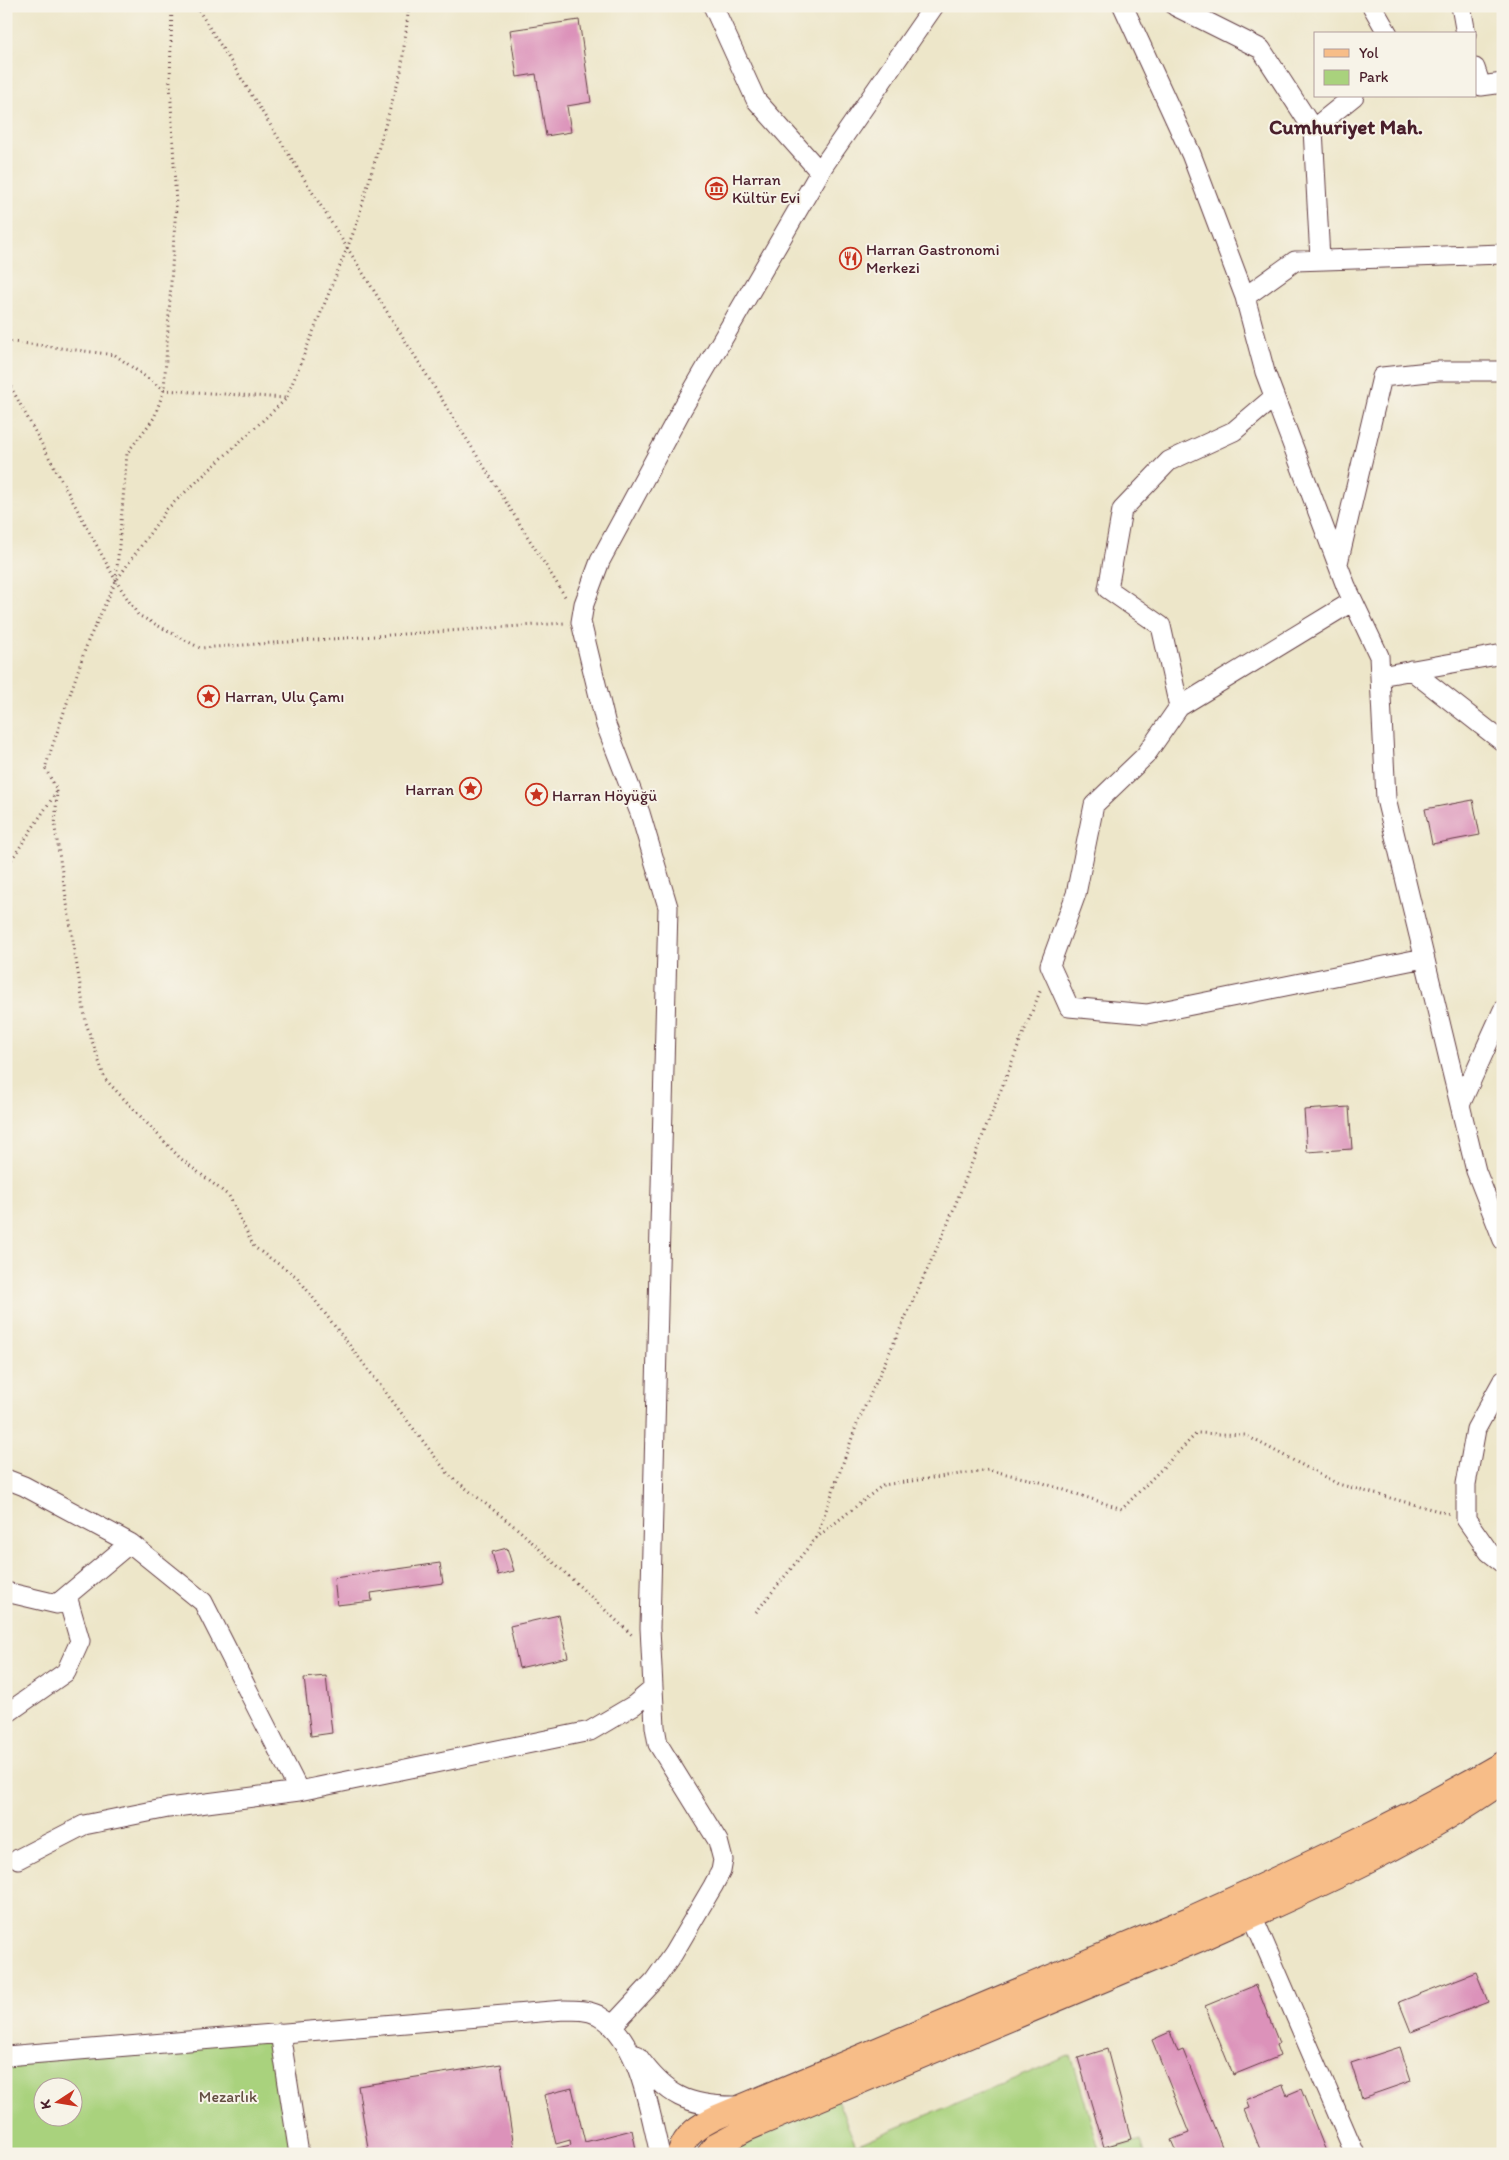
<svg xmlns="http://www.w3.org/2000/svg" width="1509" height="2160" viewBox="0 0 1509 2160" font-family="Itim,sans-serif">
<style>
.green{fill:#a9d27d;stroke:#7a7854;fill-rule:evenodd}
.building{fill:#dc92ba}
.lines{fill:none;stroke-linecap:round;stroke-linejoin:round}
.minor-casing{stroke:#623d43;stroke-width:21}
.major-casing{stroke:#623d43;stroke-width:26}
.path{stroke:#623d43;stroke-width:3;stroke-dasharray:1 4;stroke-linecap:butt}
.minor{stroke:#fff;stroke-width:19}
.major{stroke:#f7bd88;stroke-width:24}
.labels{text-anchor:middle;stroke-width:4;stroke-linejoin:round;paint-order:stroke}
.poi-label{font-size:16px;fill:#4a1f2b;stroke:#f7f3e8;text-anchor:start}
.park-label{font-size:16px;fill:#624c40;stroke:#f7f3e8}
.district-label{font-size:21px;font-weight:bold;fill:#4a1f2b;stroke:#f7f3e8}
</style>
<rect width="100%" height="100%" fill="#f7f3e8"/>
<filter id="ink" filterUnits="userSpaceOnUse"><feTurbulence type="fractalNoise" baseFrequency=".02" numOctaves="2"/><feDisplacementMap in="SourceGraphic" scale="10" xChannelSelector="R" yChannelSelector="G"/><feConvolveMatrix kernelMatrix="1 2 1 2 8 2 1 2 1" color-interpolation-filters="sRGB"/></filter>
<filter id="wash" filterUnits="userSpaceOnUse"><feTurbulence type="fractalNoise" baseFrequency=".0096" numOctaves="4" result="noise"/><feDisplacementMap in="SourceGraphic" scale="20" xChannelSelector="R" yChannelSelector="G"/><feGaussianBlur stdDeviation="1.12" result="paint"/><feColorMatrix in="noise" values="0 0 0 0 0 0 0 0 0 0 0 0 0 0 0 0 0 1.4 0 .05"/><feComposite in="paint" operator="in"/></filter>
<g filter="url(#wash)">
<rect width="100%" height="100%" fill="#ede6c9"/>
<path class="green" d="M280,2033L299,2154H6V2056ZM42,2088H72V2118H42Z
M1071,2055L1100,2152L1141,2140L1145,2154H709L834,2092L856,2145Z"/>
<g id="blocks">
<path class="building" d="M579,20L591,102L567,106L571,132L546,136L536,74L517,77L510,30Z
M1473,800L1480,835L1432,844L1425,809Z
M1349,1107L1352,1149L1307,1152L1304,1110Z
M507,1548L514,1571L498,1575L492,1552Z
M440,1563L443,1583L371,1593L372,1601L337,1605L334,1578Z
M559,1615L568,1657L519,1668L510,1626Z
M326,1676L332,1733L311,1736L304,1678Z
M1476,1972L1488,2002L1411,2032L1399,2002Z
M1256,1985L1279,2043L1276,2045L1280,2056L1233,2075L1205,2006Z
M1170,2032L1178,2052L1183,2050L1225,2154H1177L1171,2140L1189,2133L1152,2040Z
M1400,2047L1411,2081L1362,2098L1351,2063Z
M1107,2049L1131,2139L1104,2147L1078,2058Z
M501,2064L515,2154H458L457,2151L441,2154H369L358,2086Z
M1283,2085L1287,2095L1301,2089L1327,2154H1262L1244,2110L1249,2108L1246,2100Z
M572,2088L585,2142L632,2130L637,2154H557V2148L571,2145L570,2140L556,2144L544,2095Z"/>
</g>
</g>
<g filter="url(#ink)">
<use href="#blocks" fill-opacity="0" stroke="#623d43" stroke-width="1"/>
<g class="lines">
<defs>
<path id="minor" d="M713,6L756,100L820,172
M1123,6L1191,154L1245,297L1265,372L1346,586L1379,656L1386,799L1476,1171L1503,1240
M1175,6L1261,49L1313,129L1320,259
M1372,6L1388,34
M1461,6L1466,34
M1475,68L1481,86L1503,83
M1313,129L1354,96
M1245,297L1295,261L1503,254
M1274,397L1234,431L1169,461L1122,510L1108,589L1161,626L1179,707L1145,756L1094,805L1076,894L1050,965L1069,1007L1147,1014L1424,958
M1338,563L1382,377L1438,371H1503
M1411,670L1503,742
M1380,676L1503,654
M1179,707L1353,601
M1460,1105L1503,1010
M1503,1380L1476,1429L1466,1484V1519L1489,1552L1503,1563
M6,1479L24,1486L130,1543L203,1602L299,1791L590,1731L634,1705L653,1689
M6,1592L57,1604L130,1543
M6,1714L66,1672L80,1641L67,1596
M18,1859L84,1825L168,1808L299,1791
M1252,1915L1355,2154
M612,2026L654,1981L673,1954L713,1886L721,1871L723,1860L718,1841L658,1744L655,1727L650,1628L668,907L640,813L606,725L581,622L584,604L600,561L682,409L824,165L934,6
M280,2033L299,2154
M637,2055C666,2096 688,2107 738,2106
M6,2056L564,2010C576,2010 588,2010 598,2015C640,2039 649,2111 660,2154"/>
<path id="major" d="M679,2154C685,2134 700,2125 717,2117L1189,1919C1295,1871 1402,1822 1503,1763
M709,2154L715,2146L747,2129L1198,1940C1302,1893 1409,1848 1503,1781"/>
</defs>
<use href="#minor" class="minor-casing"/>
<use href="#major" class="major-casing"/>
<path class="path" d="M196,6L566,598
M409,6L401,71L356,226L286,399L167,509L116,581L88,641L45,768L57,790L55,828L86,1023L105,1079L180,1158L229,1196L254,1247L297,1277L449,1475L519,1530L632,1635
M6,341L115,355L164,390L285,398
M6,378L116,581L138,615L200,648L565,623
M116,580L127,453L154,418L164,390L176,206L170,81L172,6
M6,868L57,791
M816,1538L857,1424L946,1228L1041,989
M756,1612L815,1539L883,1485L989,1470L1037,1481L1122,1509L1197,1433L1245,1435L1338,1484L1450,1514"/>
<use href="#minor" class="minor"/>
<use href="#major" class="major"/>
</g>
</g>
<defs>
<symbol id="museum-ring" viewBox="-11 -11 22 22"><circle r="9.5" fill="#f7f3e8" stroke="#c8321e" stroke-width="1.5"/><path d="M0-6L6-3V-2H-6V-3ZM-5-1h2V3h-2ZM-1-1h2V3h-2ZM3-1h2V3H3ZM-6 4H6V6H-6Z" fill="#c8321e"/></symbol>
<symbol id="restaurant-ring" viewBox="-11 -11 22 22"><circle r="9.5" fill="#f7f3e8" stroke="#c8321e" stroke-width="1.5"/><path d="M-5-6h1v4h1v-4h1v4h1v-4h1v5L-1.5 .5V6h-2V.5L-5-1ZM5-6V6H3V1.5H1.5Q1.5-4 5-6Z" fill="#c8321e"/></symbol>
<symbol id="sight-ring" viewBox="-11 -11 22 22"><circle r="9.5" fill="#f7f3e8" stroke="#c8321e" stroke-width="1.5"/><path d="M0-6L1.8-2.2L6-1.7L2.9 1.2L3.7 5.4L0 3.3L-3.7 5.4L-2.9 1.2L-6-1.7L-1.8-2.2Z" fill="#c8321e"/></symbol>
</defs>
<g fill-rule="evenodd">
<use href="#museum-ring" x="704" y="176" width="25" height="25"/>
<use href="#restaurant-ring" x="838" y="246" width="25" height="25"/>
<use href="#sight-ring" x="196" y="684" width="25" height="25"/>
<use href="#sight-ring" x="458" y="776" width="25" height="25"/>
<use href="#sight-ring" x="524" y="782" width="25" height="25"/>
</g>
<g class="labels">
<g class="poi-label">
<text x="732" y="185">Harran<tspan x="732" dy="18">Kültür Evi</tspan></text>
<text x="866" y="255">Harran Gastronomi<tspan x="866" dy="18">Merkezi</tspan></text>
<text x="225" y="702">Harran, Ulu Çamı</text>
<text x="454" y="795" text-anchor="end">Harran</text>
<text x="552" y="801">Harran Höyüğü</text>
</g>
<g class="park-label">
<text x="228" y="2102">Mezarlık</text>
</g>
<g class="district-label">
<text x="1346" y="134">Cumhuriyet Mah.</text>
</g>
</g>
<rect width="1509" height="2160" fill="none" stroke="#f7f3e8" stroke-width="25"/>
<rect x="1314" y="32" width="162" height="65" fill="#f7f3e8" stroke="#b29e9c"/>
<rect x="1324" y="49" width="25" height="8" fill="#f7bd88" stroke="#b29e9c"/>
<text x="1359" y="58" font-size="15" fill="#4a1f2b">Yol</text>
<rect x="1324" y="70" width="25" height="15" fill="#a9d27d" stroke="#b29e9c"/>
<text x="1359" y="82" font-size="15" fill="#4a1f2b">Park</text>
<g transform="translate(58 2102) rotate(258)"><circle r="24" fill="#f7f3e8" stroke="#b29e9c"/>
<path d="M0-4L9 19L0 12L-9 19Z" fill="#c8321e"/>
<text y="-8" font-size="14" font-weight="bold" text-anchor="middle" fill="#4a1f2b">K</text>
</g>
</svg>
